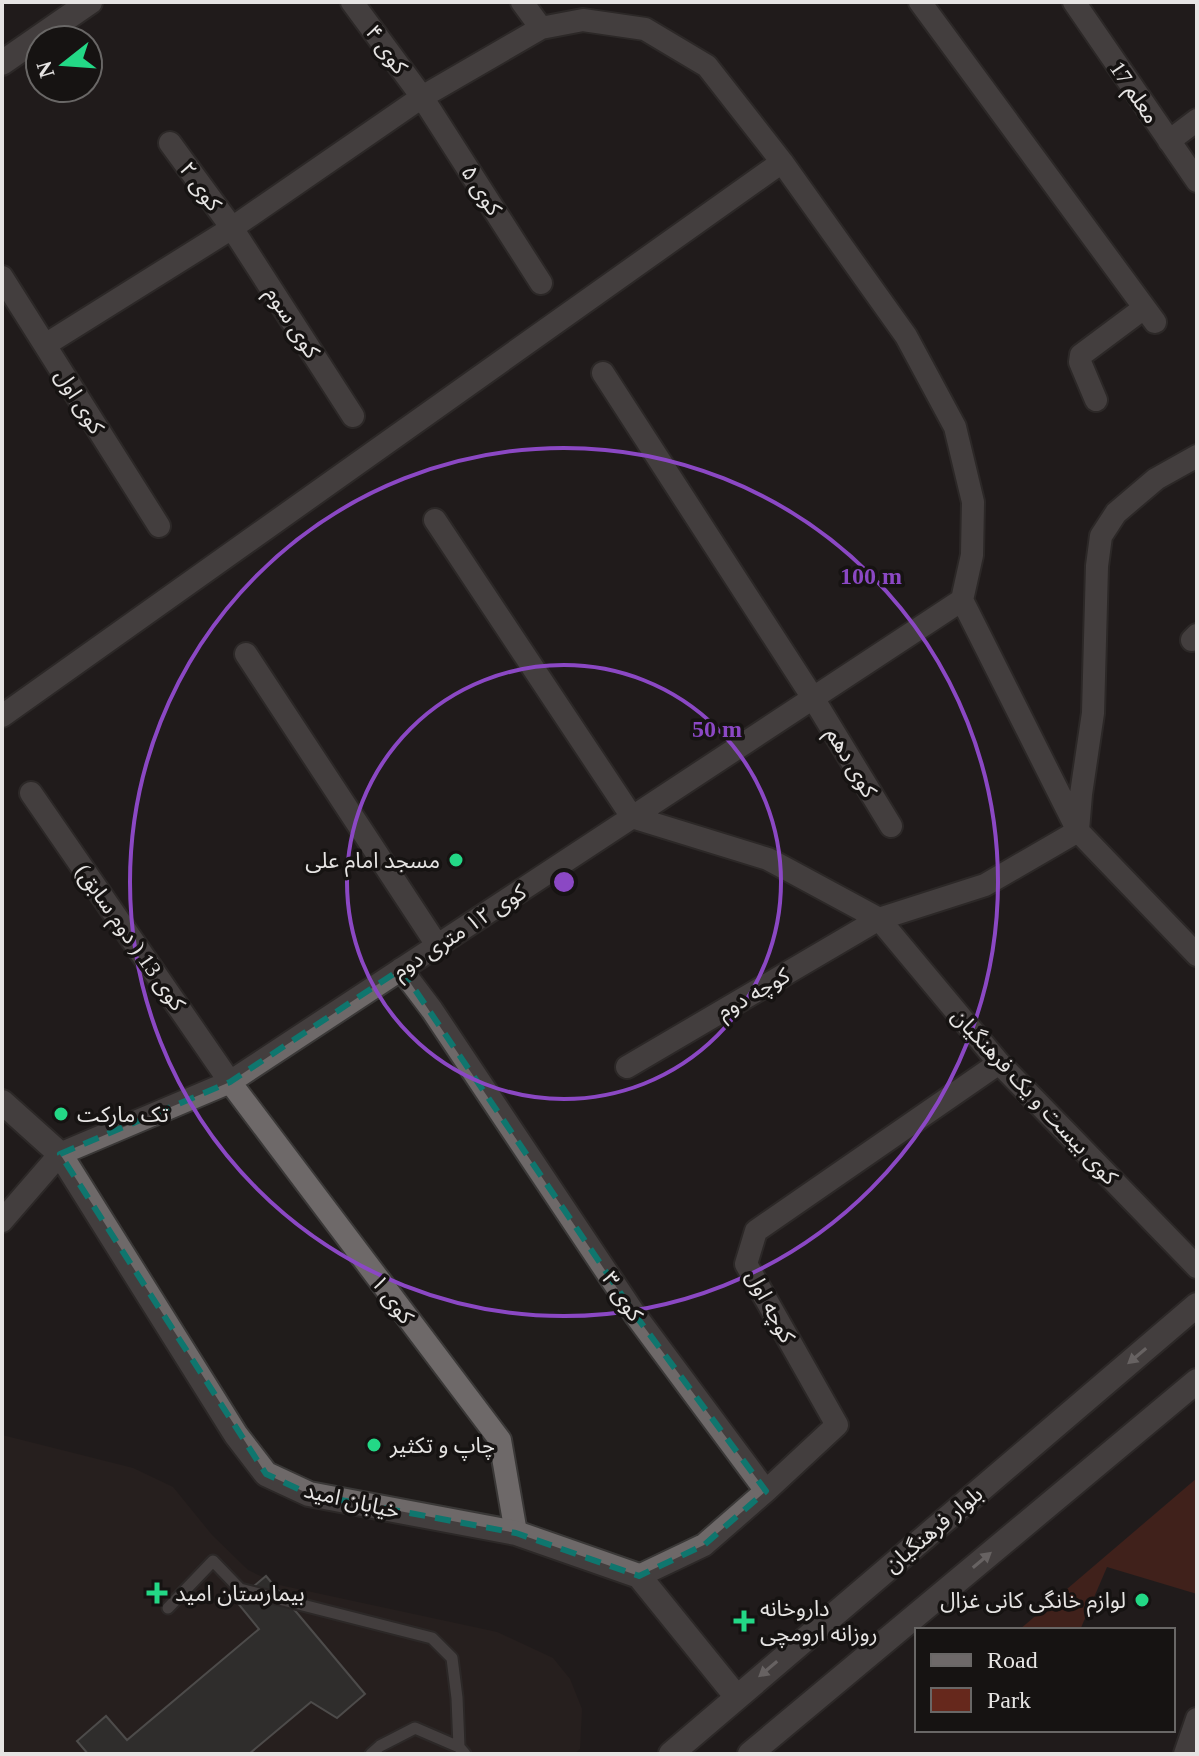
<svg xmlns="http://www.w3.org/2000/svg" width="1199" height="1756" viewBox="0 0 1199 1756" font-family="'Times New Roman','Noto Sans Arabic',serif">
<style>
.built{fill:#2e2422}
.green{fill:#66281c}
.building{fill:#404341;stroke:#838684;stroke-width:2}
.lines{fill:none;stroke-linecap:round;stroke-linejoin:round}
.lane-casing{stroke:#3a3837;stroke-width:15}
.street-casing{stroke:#3a3837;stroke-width:26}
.secondary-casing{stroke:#3a3837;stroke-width:28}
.lane{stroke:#6e6969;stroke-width:11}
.street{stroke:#6e6969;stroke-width:22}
.secondary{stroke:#6e6969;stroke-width:24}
.oneway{fill:#bcb9b8}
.marked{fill:none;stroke:#0f766e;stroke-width:6;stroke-dasharray:16 10;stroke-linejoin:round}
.ring{fill:none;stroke:#8b48c4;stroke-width:4}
.poi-dot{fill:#23d886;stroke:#161312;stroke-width:3}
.labels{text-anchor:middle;stroke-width:7;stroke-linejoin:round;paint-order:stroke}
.street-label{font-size:22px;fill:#e6e4e3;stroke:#161312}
.poi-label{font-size:22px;fill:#e6e4e3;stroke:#161312;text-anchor:start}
.centre{fill:#8b48c4;stroke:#161312;stroke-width:4}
.ring-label{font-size:24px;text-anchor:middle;font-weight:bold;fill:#8b48c4;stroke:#161312;stroke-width:7;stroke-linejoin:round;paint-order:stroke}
</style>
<rect width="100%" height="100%" fill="#201c1b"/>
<path class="built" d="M2,1435L133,1468L173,1487L212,1535L248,1570L279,1585L497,1632L553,1658L570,1679L582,1709L580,1749L574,1754H2Z"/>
<path class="green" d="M1197,1478V1594L1107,1567L1080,1630H1019Z"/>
<path class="building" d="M266,1576L365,1694L337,1718L311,1702L249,1754H88L77,1741L106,1716L127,1740L259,1629L236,1601Z"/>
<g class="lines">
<defs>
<path id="lane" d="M168,1608L213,1561L240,1589L432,1638L452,1658L457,1698L459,1747
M371,1754L380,1746L415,1728L459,1747L465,1754"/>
<path id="street" d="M352,2L422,97L541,283
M522,2L541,28
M920,2L1155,322
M1074,2L1197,181
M1169,141L1197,120
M170,143L232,228L353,416
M2,277L159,526
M45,345L232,228L422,97L541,28L583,20L645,29L707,66L782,162L906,336L955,427L973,502L972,555L962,600L1078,831L1197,955
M603,373L813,698L891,826
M1096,400L1080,362L1081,355L1144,308
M435,520L632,817L768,859L879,919L985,885L1078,831
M1192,640L1197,635
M246,654L437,945
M2,716L782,162
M31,793L230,1082L500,1440L516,1533
M1078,830L1081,794L1093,713L1097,566L1101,536L1116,513L1156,479L1197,456
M401,969L432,1010L636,1316L766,1491L704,1545L639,1576
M627,1067L879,919L999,1063L1197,1267
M2,1221L60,1154L230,1082L962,600
M766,1491L837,1425L746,1264L756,1231L999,1063
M1185,1754L1197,1719"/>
<path id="secondary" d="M2,63L90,2
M2,1102L60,1154L236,1435L266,1474L309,1494L516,1533L639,1576L736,1696
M671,1754L1197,1305
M750,1754L1197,1381"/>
</defs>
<use href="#lane" class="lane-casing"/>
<use href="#street" class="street-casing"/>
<use href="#secondary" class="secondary-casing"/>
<use href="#lane" class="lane"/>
<use href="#street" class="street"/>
<use href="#secondary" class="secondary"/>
</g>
<defs><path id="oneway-solid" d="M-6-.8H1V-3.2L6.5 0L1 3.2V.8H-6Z" transform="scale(2)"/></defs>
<g class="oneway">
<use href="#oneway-solid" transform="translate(1137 1356) rotate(140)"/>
<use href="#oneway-solid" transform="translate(982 1560) rotate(-40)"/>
<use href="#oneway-solid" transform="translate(768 1669) rotate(140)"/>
</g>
<path d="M0 0H1199V1756H0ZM401,969L636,1316L766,1491L704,1545L639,1576L516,1533L309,1494L266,1474L60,1154L230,1082Z" fill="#201c1b" fill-opacity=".55" fill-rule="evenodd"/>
<path class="marked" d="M401,969L636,1316L766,1491L704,1545L639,1576L516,1533L309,1494L266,1474L60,1154L230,1082Z"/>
<g class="ring">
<circle cx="564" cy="882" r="217"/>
<circle cx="564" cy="882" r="434"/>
</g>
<g class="poi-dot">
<circle cx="456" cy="860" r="8"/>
<circle cx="61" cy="1114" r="8"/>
<circle cx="374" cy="1445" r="8"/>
<path d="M153 1581h8v8h8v8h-8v8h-8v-8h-8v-8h8z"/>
<circle cx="1142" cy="1600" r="8"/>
<path d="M740 1609h8v8h8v8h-8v8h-8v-8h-8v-8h8z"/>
</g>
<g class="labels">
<g class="street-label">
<text transform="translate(387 49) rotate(54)" y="8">کوی ۴</text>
<text transform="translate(1135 92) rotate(56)" y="8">معلم 17</text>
<text transform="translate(201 186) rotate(54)" y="8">کوی ۲</text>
<text transform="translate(482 190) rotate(57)" y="8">کوی ۵</text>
<text transform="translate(293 322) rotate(57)" y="8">کوی سوم</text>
<text transform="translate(80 401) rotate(58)" y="8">کوی اول</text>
<text transform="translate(852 762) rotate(59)" y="8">کوی دهم</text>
<text transform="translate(459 931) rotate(-33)" y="8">کوی ۱۲ متری دوم</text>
<text transform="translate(131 937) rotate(55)" y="8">کوی 13 ( دوم سابق)</text>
<text transform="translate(753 993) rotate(-30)" y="8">کوچه دوم</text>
<text transform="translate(1035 1096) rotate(47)" y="8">کوی بیست و یک فرهنگیان</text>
<text transform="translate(623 1296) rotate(56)" y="8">کوی ۳</text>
<text transform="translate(393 1299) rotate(53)" y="8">کوی ۱</text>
<text transform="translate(771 1306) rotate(62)" y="8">کوچه اول</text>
<text transform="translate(352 1500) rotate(13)" y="8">خیابان امید</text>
<text transform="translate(933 1529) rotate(-40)" y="8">بلوار فرهنگیان</text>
</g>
<g class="poi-label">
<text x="440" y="868" text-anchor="end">مسجد امام علی</text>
<text x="77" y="1122">تک مارکت</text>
<text x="390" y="1453">چاپ و تکثیر</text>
<text x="175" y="1601">بیمارستان امید</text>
<text x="1126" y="1608" text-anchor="end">لوازم خانگی کانی غزال</text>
<text x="760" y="1616">داروخانه<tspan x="760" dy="25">روزانه ارومچی</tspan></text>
</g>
</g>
<circle cx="564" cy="882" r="12" class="centre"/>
<g class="ring-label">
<text x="871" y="584">100 m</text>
<text x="717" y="737">50 m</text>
</g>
<rect width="1199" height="1756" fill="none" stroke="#e6e4e3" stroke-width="8"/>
<rect x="915" y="1628" width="260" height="104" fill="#161312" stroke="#696766" stroke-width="2"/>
<rect x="931" y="1654" width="40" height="12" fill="#6e6969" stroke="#696766" stroke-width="2"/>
<text x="987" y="1668" font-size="24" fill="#e6e4e3">Road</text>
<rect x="931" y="1688" width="40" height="24" fill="#66281c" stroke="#696766" stroke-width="2"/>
<text x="987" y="1708" font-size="24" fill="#e6e4e3">Park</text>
<g transform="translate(64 64) rotate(253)"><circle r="38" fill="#161312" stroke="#696766" stroke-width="2"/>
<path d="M0-6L14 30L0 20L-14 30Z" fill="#23d886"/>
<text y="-12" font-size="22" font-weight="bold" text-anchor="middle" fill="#e6e4e3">N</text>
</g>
</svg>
